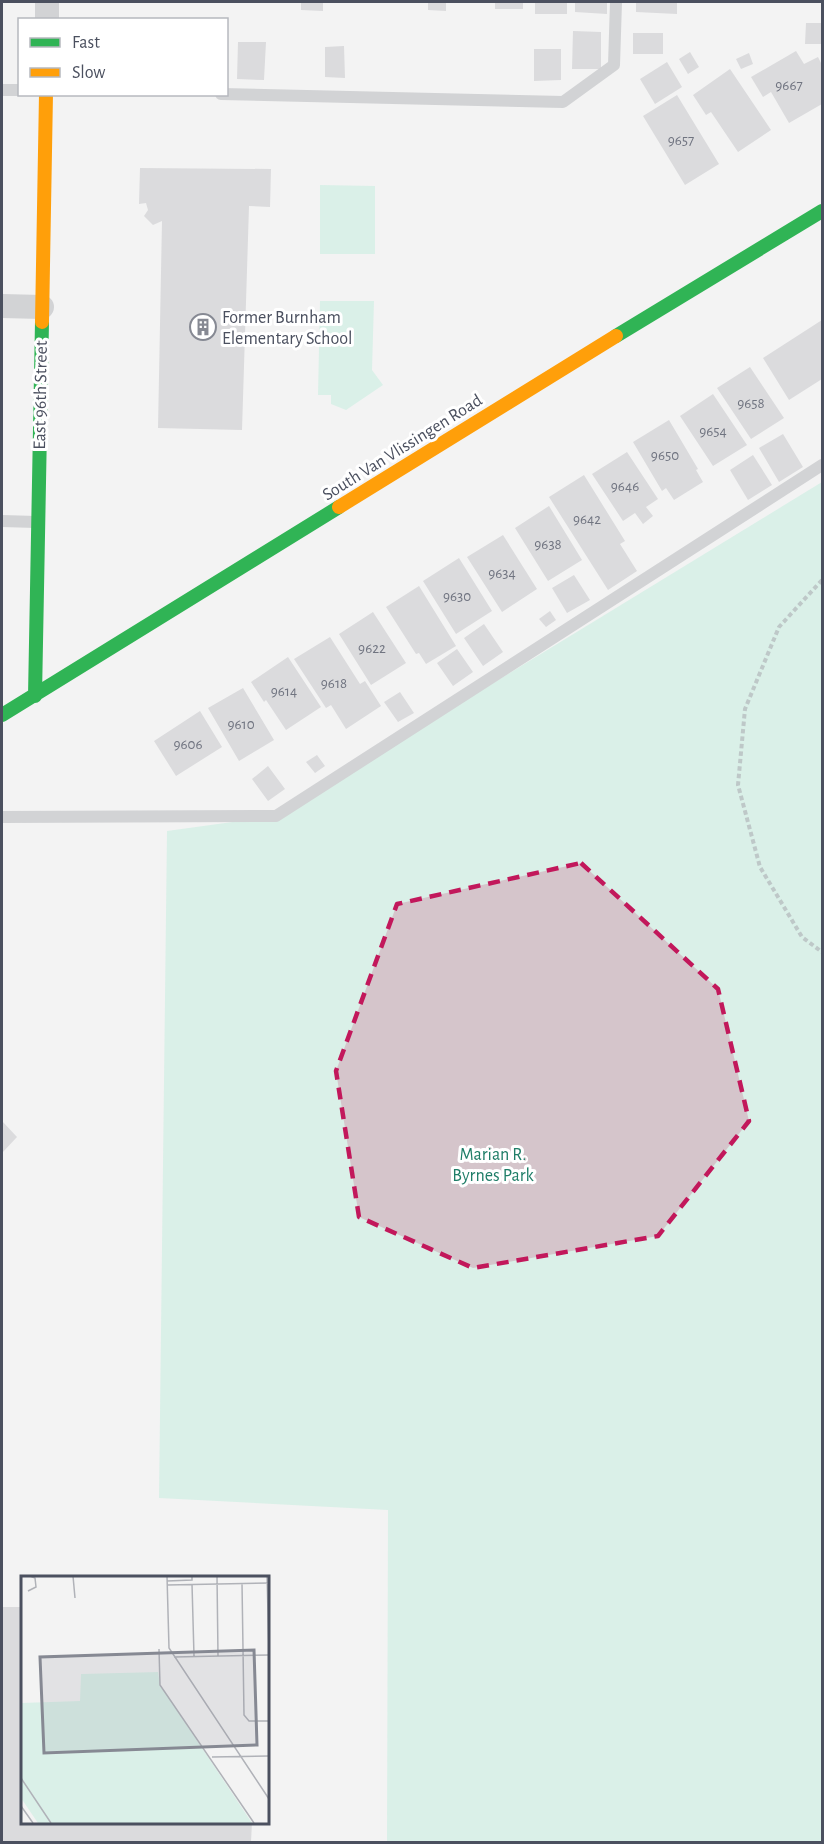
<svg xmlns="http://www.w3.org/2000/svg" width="824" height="1844" viewBox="0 0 824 1844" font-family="'Alegreya Sans',sans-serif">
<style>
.green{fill:#daf0e8}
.building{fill:#dbdbdd}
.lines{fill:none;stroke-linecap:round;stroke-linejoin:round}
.path{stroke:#bec8c8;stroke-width:4;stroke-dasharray:4.5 3;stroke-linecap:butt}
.lane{stroke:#d2d3d5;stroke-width:12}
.street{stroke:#d2d3d5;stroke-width:24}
.fast{stroke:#30b455;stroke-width:14}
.slow{stroke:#ff9f0a;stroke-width:14}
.marked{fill:#c2185b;fill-opacity:0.2;stroke:#c2185b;stroke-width:4.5;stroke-dasharray:12 8;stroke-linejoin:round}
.labels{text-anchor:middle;stroke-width:6;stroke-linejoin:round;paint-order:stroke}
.number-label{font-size:15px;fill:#707480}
.poi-label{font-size:18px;fill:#4b505f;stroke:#fff;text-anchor:start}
.street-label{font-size:18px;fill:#4b505f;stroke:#fff}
.park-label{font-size:18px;fill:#1e7d67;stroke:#fff}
.inset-road{fill:none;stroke:#b0b2b8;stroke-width:1.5}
.view{fill:#868993;fill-opacity:0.15;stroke:#868993;stroke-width:3}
.inset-edge{fill:none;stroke:#4b505f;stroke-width:3}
</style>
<rect width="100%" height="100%" fill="#f3f3f3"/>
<path class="green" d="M320,185L375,186V254H320Z
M320,301H374L372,370L383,385L346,410L331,404V395H318Z
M822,482V1842H387L388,1510L159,1498L167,831L276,816Z"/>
<path class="building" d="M301,2H323V11L301,10Z
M428,2H446V11L428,10Z
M495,2H523V9H495Z
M535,2H567V14H535Z
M575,2H607V14L575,12Z
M636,2H677V14L636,12Z
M806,23H822V44H805Z
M573,31L601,32V69H572Z
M633,33H663V54H633Z
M238,42H266L264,80L237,79Z
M344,46L345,78L325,77V47Z
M534,49H561V80L534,81Z
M796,51L804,64L818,57L822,65V104L789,123L771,92L763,97L751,77Z
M690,52L699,67L688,74L679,59Z
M749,53L753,64L741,69L736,59Z
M667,62L682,87L655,104L640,79Z
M730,69L771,130L738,152L711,112L706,115L693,95Z
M677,95L719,164L685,185L643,116Z
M140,168L271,169L270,207L249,206L242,430L158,428L162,221L153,225L144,216L148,210L146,203L139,204Z
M822,320V379L789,400L763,358Z
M750,367L784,418L751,439L717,388Z
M713,394L747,445L713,466L680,416Z
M669,420L698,469L696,470L703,482L674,500L666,488L662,491L633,442Z
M783,434L803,467L779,482L759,448Z
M627,452L658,499L646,507L653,516L643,524L635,513L623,521L592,474Z
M753,455L772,485L748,500L730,470Z
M584,475L625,541L620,544L637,571L608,590L549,497Z
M549,506L582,560L548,581L515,528Z
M503,535L537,589L502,612L467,557Z
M459,558L492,611L456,634L423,581Z
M574,575L590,600L567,613L552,588Z
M419,586L456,646L426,664L419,653L416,654L386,607Z
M550,611L556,620L546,627L539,619Z
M373,612L406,663L371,685L339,634Z
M484,624L503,652L483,666L464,638Z
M330,637L360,684L365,681L381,706L346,729L331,705L326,708L294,659Z
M457,649L473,672L453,686L437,663Z
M288,657L321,707L286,730L266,700L264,702L251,682Z
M243,688L274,740L239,761L208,708Z
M400,692L414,713L398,722L384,702Z
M200,711L222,747L176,776L154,741Z
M317,755L325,766L315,773L306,762Z
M268,766L285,789L268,801L252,779Z
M2,1121L17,1137L2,1153Z
M2,1607H22V1822H252L251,1842H2Z"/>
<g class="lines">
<path class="path" d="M822,580L779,627L745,709L738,785L760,867L802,937L822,952"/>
<path class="lane" d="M2,90H20
M221,94L563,102L614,65L616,2
M2,521L36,522
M2,817L276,816L822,465"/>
<path class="street" d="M47,20V2
M2,306L42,307"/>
<path class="fast" d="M616,336L822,211
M35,696L42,322
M2,715L339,507"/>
<path class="slow" d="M42,322L46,94
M339,507L616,336"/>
</g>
<path class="marked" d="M581,863L718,989L749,1121L658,1236L473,1268L359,1217L336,1071L397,904Z"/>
<defs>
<symbol id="building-ring" viewBox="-11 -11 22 22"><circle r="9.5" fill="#fff" stroke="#868993" stroke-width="1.5"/><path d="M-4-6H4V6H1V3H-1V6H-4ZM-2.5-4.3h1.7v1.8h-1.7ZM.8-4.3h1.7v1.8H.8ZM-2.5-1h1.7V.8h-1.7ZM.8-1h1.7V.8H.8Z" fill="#868993"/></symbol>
</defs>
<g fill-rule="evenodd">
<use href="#building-ring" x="188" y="312" width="30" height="30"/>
</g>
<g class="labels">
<g class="number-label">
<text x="789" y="90">9667</text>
<text x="681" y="145">9657</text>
<text x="751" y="408">9658</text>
<text x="713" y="436">9654</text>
<text x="665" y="460">9650</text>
<text x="625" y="491">9646</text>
<text x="587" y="524">9642</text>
<text x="548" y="549">9638</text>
<text x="502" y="578">9634</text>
<text x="457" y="601">9630</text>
<text x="372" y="653">9622</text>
<text x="334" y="688">9618</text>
<text x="284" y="696">9614</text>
<text x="241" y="729">9610</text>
<text x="188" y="749">9606</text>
</g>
<g class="poi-label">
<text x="222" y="323">Former Burnham<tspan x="222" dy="21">Elementary School</tspan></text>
</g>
<g class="street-label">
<text transform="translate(40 395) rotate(-89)" y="6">East 96th Street</text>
<text transform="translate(402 447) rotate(-32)" y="6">South Van Vlissingen Road</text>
</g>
<g class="park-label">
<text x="493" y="1160">Marian R.<tspan x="493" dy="21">Byrnes Park</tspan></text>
</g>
</g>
<g transform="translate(21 1576)">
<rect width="248" height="248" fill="#f3f3f3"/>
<path d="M137,96L139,109L231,247H17L0,222V127L59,125L60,98Z" fill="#daf0e8"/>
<path class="inset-road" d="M52,0L54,22M146,0L148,72L248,223M196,0L197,80M246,0L248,75M146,5L171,4V0M221,7L223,139L228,145H248M171,8L173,80M146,9L248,7M7,15L15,11L14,2L9,0M138,73L139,109L233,247M153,81L248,79M191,181L248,180M0,202L30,247M0,230L12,247"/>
<path class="view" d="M233,74L236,169L23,177L19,81Z"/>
<rect width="248" height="248" class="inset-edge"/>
</g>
<rect width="824" height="1844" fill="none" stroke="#4b505f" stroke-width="6"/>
<rect x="18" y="18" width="210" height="78" fill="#ffffff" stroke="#b7b9bf" stroke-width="1.5"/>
<rect x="30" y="38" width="30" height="9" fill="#30b455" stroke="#b7b9bf" stroke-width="1.5"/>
<text x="72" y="48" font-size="18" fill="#4b505f">Fast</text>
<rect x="30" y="68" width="30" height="9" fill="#ff9f0a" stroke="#b7b9bf" stroke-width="1.5"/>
<text x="72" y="78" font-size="18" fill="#4b505f">Slow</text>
</svg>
